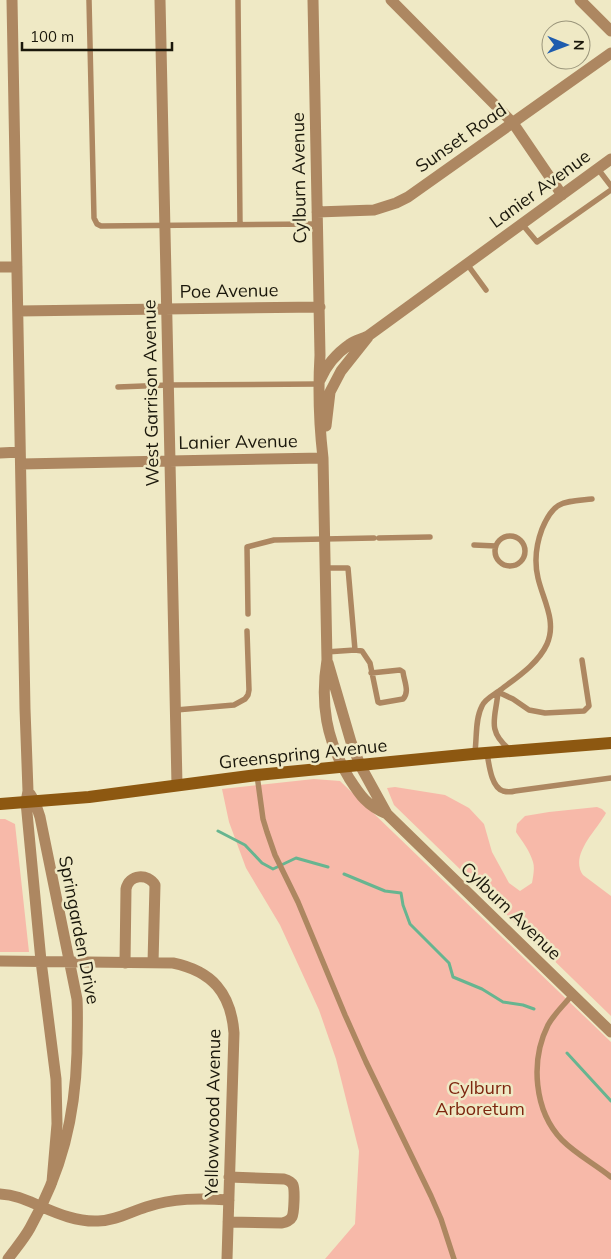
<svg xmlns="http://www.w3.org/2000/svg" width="611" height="1259" viewBox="0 0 611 1259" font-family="Mulish,sans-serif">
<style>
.green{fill:#f7b9a9}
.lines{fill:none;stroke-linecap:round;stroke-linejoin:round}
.stream{stroke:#67b590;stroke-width:3}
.lane{stroke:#ad8761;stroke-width:5.5}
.street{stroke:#ad8761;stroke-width:11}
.secondary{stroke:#8d5811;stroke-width:12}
.labels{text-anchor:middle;stroke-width:5;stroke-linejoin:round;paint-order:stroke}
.street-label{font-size:18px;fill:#1a170b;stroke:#efe9c5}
.park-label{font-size:18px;fill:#7d260f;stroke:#efe9c5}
</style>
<rect width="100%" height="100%" fill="#efe9c5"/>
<path class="green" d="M314,779L340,781L611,1042V1259H325L355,1224L359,1151L336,1059L319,1010L280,925L246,868L229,822L222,789Z
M395,787L445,795L469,808L484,824L492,852L509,883L520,891L532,883C533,877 535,868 533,862C530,851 522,841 516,832L517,824L525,816L549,812L597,807L602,809L606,813C597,830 569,855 583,875L611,896V1016L394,805L387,788Z
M0,819H5L15,824L29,952H0Z"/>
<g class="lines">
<path class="stream" d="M218,831L245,845L262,863L273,869L296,858L328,867
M344,874L385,891L401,893L403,905L410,924L449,963L453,977L482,989L503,1002L523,1005L534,1009
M567,1053L611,1101"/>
<path class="lane" d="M89,0L94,218L97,224L101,226L317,224
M238,0L240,224
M598,169L611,186
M522,224L537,242L611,190
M467,264L486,290
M118,387L169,385L318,384
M495 551a15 15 0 1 1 30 0a15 15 0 1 1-30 0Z
M379,538L430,537
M474,545L496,546
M324,568H348L355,650
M248,614L247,547L274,540L374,538
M326,652L355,650L362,651L370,663L378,702L380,703L403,699C410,692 404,681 403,672L400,670L371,673
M498,692L513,699L529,710L545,713L584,711L589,706L582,660
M498,692C496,717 486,730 509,749
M176,710L234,705L245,699L248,695L249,690L247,631
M487,753C489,764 491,787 503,791C507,792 511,792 515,791L611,778
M473,754L475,751C477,737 475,719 482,706C485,699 492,696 499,691C516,678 538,664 547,644C557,621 543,600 538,578C534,561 536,545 542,529C554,500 563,502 592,499
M257,775L263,819L267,832L275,855L298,902L345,1015L366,1062L431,1196L441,1219L454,1259
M572,995C564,1005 554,1014 548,1025C530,1061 534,1111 562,1140C577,1155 595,1164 611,1177"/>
<path class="street" d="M12,0L25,709L28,791L26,802L41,961L56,1079L57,1124L52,1182
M160,0L177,785
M313,0L320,355C318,389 319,423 323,458L327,660C320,703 326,740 349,778C360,795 367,806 387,814
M391,0L513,123L562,195
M580,0L611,31
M317,212L374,210L396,203L408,197L611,53
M0,267H17
M18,311L320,307
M320,380C326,366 337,353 350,344C355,340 362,339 368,336L611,159
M326,426L330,392L341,371L368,337
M0,453L20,452
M21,464L323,458
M328,663L351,742L360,765L387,814L611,1032
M0,961L173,963C212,971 231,993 234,1033L227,1259
M125,963L126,889C129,874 148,873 155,885L153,963
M0,1194C16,1195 26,1200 40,1206C58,1214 78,1222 98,1221C115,1221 130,1212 146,1207C173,1198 200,1198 229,1200
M228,1222L282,1223C286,1222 290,1221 292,1217C294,1213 295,1190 293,1185C291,1181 288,1180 284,1179L229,1177
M8,1259C15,1249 24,1239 30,1228C62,1171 75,1117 77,1053C77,1035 78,1017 77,999L40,817L35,802L30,794"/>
<path class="secondary" d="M0,804L89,797L257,775L473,754L611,743"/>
</g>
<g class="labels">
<g class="street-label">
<text transform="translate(461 138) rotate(-35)" y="6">Sunset Road</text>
<text transform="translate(299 178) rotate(-91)" y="6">Cylburn Avenue</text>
<text transform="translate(540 189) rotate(-36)" y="6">Lanier Avenue</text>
<text transform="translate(229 291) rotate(-1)" y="6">Poe Avenue</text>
<text transform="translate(151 393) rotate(-91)" y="6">West Garrison Avenue</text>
<text transform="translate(238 442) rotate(-1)" y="6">Lanier Avenue</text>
<text transform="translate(303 754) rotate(-6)" y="6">Greenspring Avenue</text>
<text transform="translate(511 911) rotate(44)" y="6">Cylburn Avenue</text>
<text transform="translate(79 930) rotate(79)" y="6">Springarden Drive</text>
<text transform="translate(213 1113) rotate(-89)" y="6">Yellowwood Avenue</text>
</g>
<g class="park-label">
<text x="480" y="1094">Cylburn<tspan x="480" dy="21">Arboretum</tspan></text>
</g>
</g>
<g transform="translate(566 45) rotate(91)"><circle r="24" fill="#efe9c5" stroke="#9a957b"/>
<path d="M0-4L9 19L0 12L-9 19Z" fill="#1e5cae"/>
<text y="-8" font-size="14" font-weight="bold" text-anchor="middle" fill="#1a170b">N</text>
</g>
<path d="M22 42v8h150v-8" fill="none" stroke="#1a170b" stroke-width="2.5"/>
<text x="30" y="42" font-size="15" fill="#1a170b" stroke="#efe9c5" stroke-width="4" paint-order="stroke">100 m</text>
</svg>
